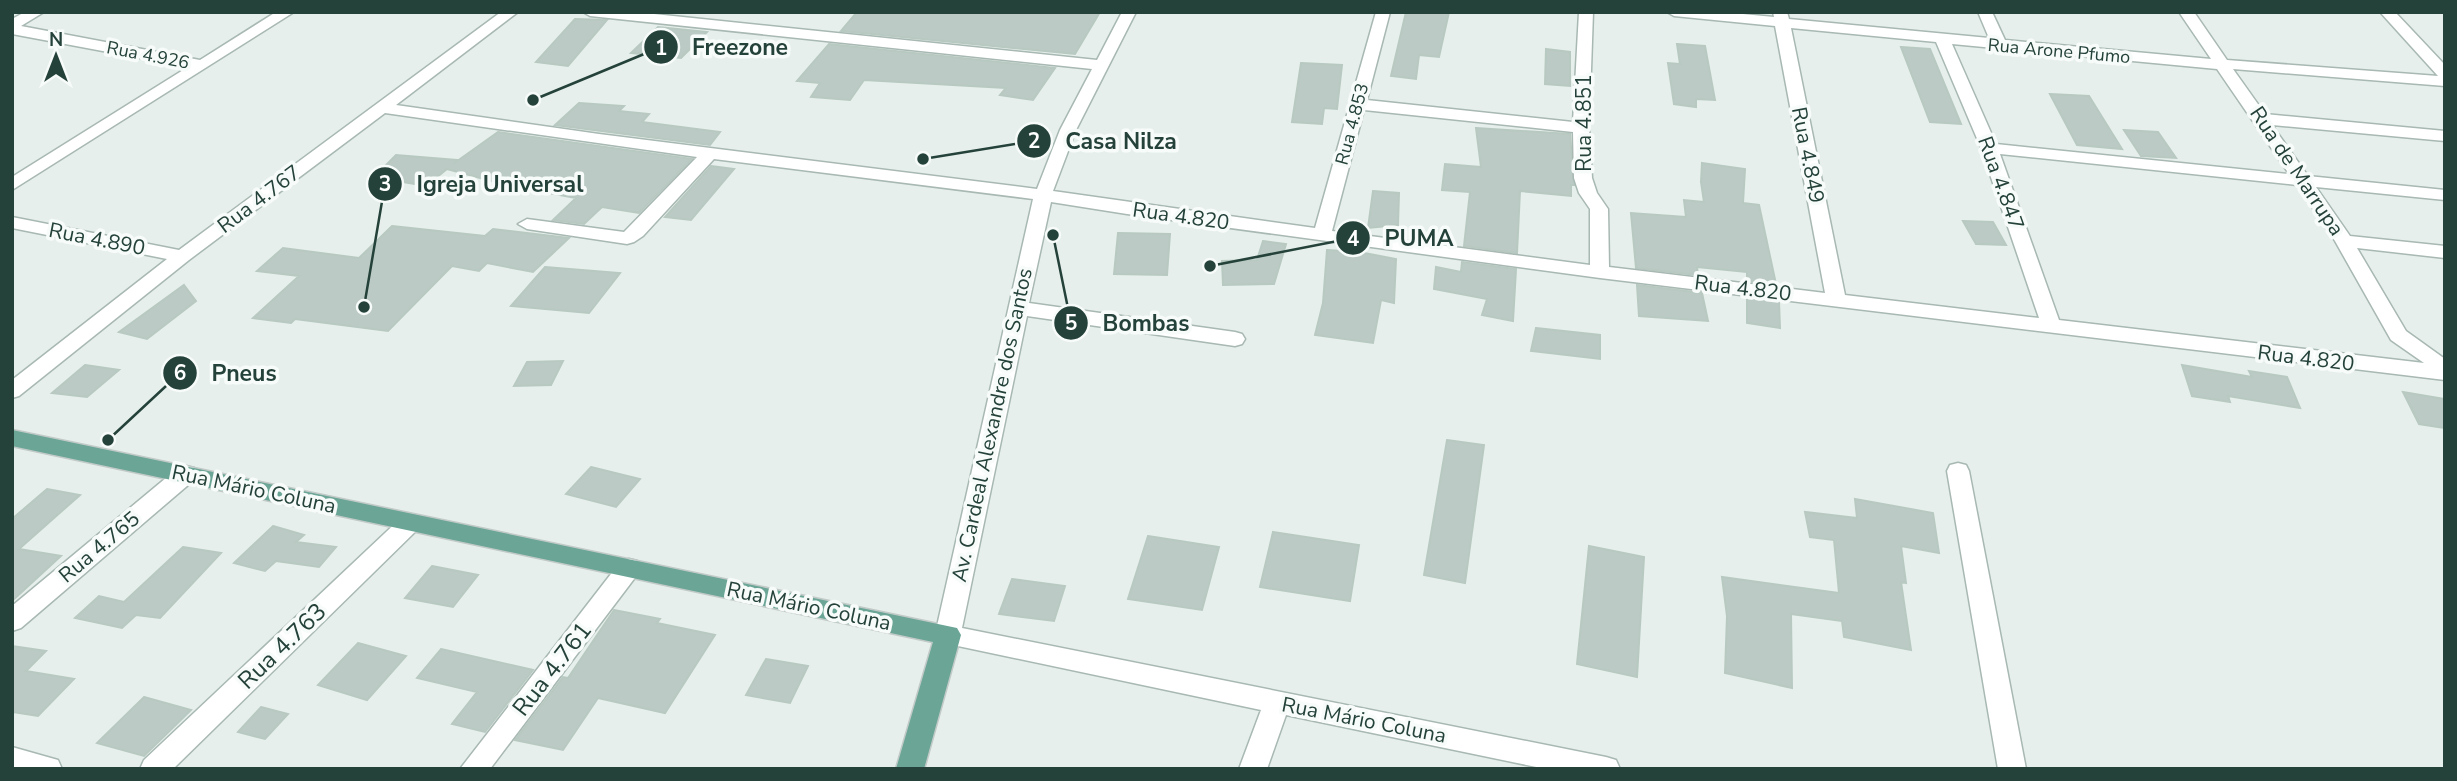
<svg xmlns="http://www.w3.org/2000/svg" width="2457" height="781" viewBox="0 0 2457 781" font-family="'Nunito Sans',sans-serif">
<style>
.building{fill:#bbcac4;stroke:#b8c9c2;stroke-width:2}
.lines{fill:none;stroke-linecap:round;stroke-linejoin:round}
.minor-casing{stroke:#a8b8b2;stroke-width:3}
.major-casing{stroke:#c2cac8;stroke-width:3}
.minor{fill:#fff;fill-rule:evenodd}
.major{fill:#6aa596;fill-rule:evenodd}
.labels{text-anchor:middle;stroke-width:7;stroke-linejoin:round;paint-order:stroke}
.far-street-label{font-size:18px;fill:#24423a;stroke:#f7fbf9}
.street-label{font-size:21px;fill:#24423a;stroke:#f7fbf9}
.near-street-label{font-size:24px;fill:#24423a;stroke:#f7fbf9}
.leader{fill:none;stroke:#24423a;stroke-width:2.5}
.callout-dot{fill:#24423a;stroke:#f7fbf9;stroke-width:2.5}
.mark-label{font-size:21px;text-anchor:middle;font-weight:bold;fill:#fff}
.callout-label{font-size:23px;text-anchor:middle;font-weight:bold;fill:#24423a;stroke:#f7fbf9;stroke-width:7;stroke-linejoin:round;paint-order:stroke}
</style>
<rect width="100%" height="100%" fill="#e6efeb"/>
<path class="building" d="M857,12H1100L1075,54L841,31Z
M1406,12H1449L1439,57L1419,55L1416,79L1391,76Z
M575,19L607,20L568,66L536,62Z
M658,27L707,32L681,58L631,53Z
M829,44L1055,68L1033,100L1000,95L1006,88L864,80L850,100L811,97L820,83L797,81Z
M1677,44L1705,46L1715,100L1696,99V107L1674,104L1668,63L1680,64Z
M1901,47L1930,49L1961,124L1930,122Z
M1546,49L1570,52V86L1545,84Z
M1301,63L1342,65L1337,109L1324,108L1322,124L1292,122Z
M2050,94L2089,96L2122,149L2077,145Z
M579,103L624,106L619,111L649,114L642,122L720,132L710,145L555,125Z
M1476,128L1570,134L1574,185H1571V196L1520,191L1517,253L1464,246L1470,192L1442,190L1445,164L1481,167Z
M2124,130L2158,132L2176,158L2141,156Z
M498,132L692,159L639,213L602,207L584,224L553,220L576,198L506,185L447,169L426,186L374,177L396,155L458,160L453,164Z
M1702,163L1745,169L1743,203L1759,205L1776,284L1747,281V272L1697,267L1698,275L1636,268L1631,213L1686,217L1684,200L1704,202L1701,182Z
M711,166L734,169L691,220L665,217Z
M1373,191L1399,193L1398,225L1368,228Z
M1963,221L1993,222L2006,245L1976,244Z
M392,226L485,236L493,229L569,238L533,272L487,263L479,271L452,266L388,331L295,319L291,323L253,318L299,276L257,271L283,248L359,258Z
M1118,233L1170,234L1167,275L1114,274Z
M1263,241L1286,244L1274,284L1223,285L1222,261L1257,260Z
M1327,250L1359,252L1396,259L1394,303L1381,300L1373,343L1315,335L1323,303Z
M1462,262L1516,269L1513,321L1482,315L1487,299L1434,289L1436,267L1461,272Z
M545,267L620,273L589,313L511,306Z
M184,285L196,301L147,339L119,332Z
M1637,285L1702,293L1708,321L1639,316Z
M1747,298L1779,302L1780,328L1747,323Z
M1536,328L1600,335V359L1531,351Z
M563,361L551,385L514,386L527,362Z
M85,365L119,370L87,397L52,393Z
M2182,365L2252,377L2249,371L2287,377L2300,408L2228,396L2230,402L2192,396Z
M2403,392L2445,399V428L2419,424Z
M1447,440L1484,445L1465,583L1424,575Z
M591,467L640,479L616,507L566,494Z
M47,489L80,495L19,549L61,556L12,601V519Z
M1855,499L1933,513L1939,553L1901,546L1906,583L1901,582L1911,650L1844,637L1842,621L1791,614L1792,688L1725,673L1727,616L1722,577L1839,593L1834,540L1810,537L1805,512L1857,518Z
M273,526L304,535L296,542L336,547L319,567L276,561L265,571L234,563Z
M1273,532L1359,545L1350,601L1260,587Z
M1148,536L1219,547L1202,610L1128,599Z
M1589,546L1644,557L1637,677L1577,664Z
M183,547L221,553L160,618L136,615L122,628L75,618L99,596L124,602Z
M432,566L478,575L453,607L405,598Z
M1012,579L1065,586L1054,621L999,614Z
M614,610L660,619L657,623L715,635L665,713L598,698L563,750L515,740L563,677L568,678Z
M358,643L406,656L367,700L318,685Z
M12,646L46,651L26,671L74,679L38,716L12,712Z
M441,649L533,670L485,732L452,724L477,692L417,678Z
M766,659L808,666L790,703L746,695Z
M144,697L191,710L144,756L97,743Z
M261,707L288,714L265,739L238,732Z"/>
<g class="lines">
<defs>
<path id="minor" d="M25,12H44L21,26L200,60L276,12H294L12,190V177L188,67L12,34V19Z
M501,12H518L396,105L599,134L1037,189L1060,130L1092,69L590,16L583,12H635L1097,60L1122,12H1136L1076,130L1053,191L1315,228L1376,12H1390L1367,100L1573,122L1579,12H1593L1589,128L1592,178L1597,193L1608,209L1609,267L1825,293L1775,26L1674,16L1667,12H1722L1774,17L1773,12H1787L1789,19L1989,38L1978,12H1992L2005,40L2211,59L2179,12H2194L2227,60L2438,76L2380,12H2395L2445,65V86L2233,69L2265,114L2445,131V141L2272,125L2308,176L2445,190V200L2316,187L2350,236L2445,246V258L2357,248L2406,331L2445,359V380L1600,278L1127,214L1051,202L1029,303L1235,332L1242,334L1245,339L1242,344L1235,346L1027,316L962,628L1606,757L1616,760L1620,769H1546L1286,715L1267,769H1239L1261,710L939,642L935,635L1033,199L714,159L643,236L634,242L627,244L527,229L518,224L527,219L624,232L697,157L385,113L189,260L19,396L12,398V380L167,259L12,228V217L179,250ZM1791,28L1936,42L1981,148L2039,318L1845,295ZM1952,44L2217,69L2289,174L1996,144ZM1364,110L1573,132L1574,178L1579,193L1590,209V265L1332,231ZM2000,154L2297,185L2335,241L2391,340L2424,363L2059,320Z
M1958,463L1966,465L1969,471L2026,769H1998L1947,471L1950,465Z
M186,466L194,468L197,474L194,480L21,628L12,631V606L178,468Z
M410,514L418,517L422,523L418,529L173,769H140L144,760L402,517Z
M629,559L637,561L641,568L637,575L490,769H460L621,561Z
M12,747L58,760L62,769H12Z"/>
<path id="major" d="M12,430L957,628L961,635L924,769H896L933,642L12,446Z"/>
</defs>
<use href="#minor" class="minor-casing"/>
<use href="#major" class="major-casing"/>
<use href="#minor" class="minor"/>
<use href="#major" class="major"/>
</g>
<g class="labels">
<g class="far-street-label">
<text transform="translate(2059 51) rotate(5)" y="6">Rua Arone Pfumo</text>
<text transform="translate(148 55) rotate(11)" y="6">Rua 4.926</text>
<text transform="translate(1352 124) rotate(-75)" y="6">Rua 4.853</text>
</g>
<g class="street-label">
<text transform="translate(1584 123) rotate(-90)" y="7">Rua 4.851</text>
<text transform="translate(1808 155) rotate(79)" y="7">Rua 4.849</text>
<text transform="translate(2297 171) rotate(56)" y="7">Rua de Marrupa</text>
<text transform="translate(2001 183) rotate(70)" y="7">Rua 4.847</text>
<text transform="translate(259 199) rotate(-37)" y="7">Rua 4.767</text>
<text transform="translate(1181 216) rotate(8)" y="7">Rua 4.820</text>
<text transform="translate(97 239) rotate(11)" y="7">Rua 4.890</text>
<text transform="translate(1743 288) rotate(7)" y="7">Rua 4.820</text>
<text transform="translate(2306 358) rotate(7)" y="7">Rua 4.820</text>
<text transform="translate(992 425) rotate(-78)" y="7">Av. Cardeal Alexandre dos Santos</text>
<text transform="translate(254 489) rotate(12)" y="7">Rua Mário Coluna</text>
<text transform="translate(99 547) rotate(-40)" y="7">Rua 4.765</text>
<text transform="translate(809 606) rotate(12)" y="7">Rua Mário Coluna</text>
<text transform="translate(1364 720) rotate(11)" y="7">Rua Mário Coluna</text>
</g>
<g class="near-street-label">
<text transform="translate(282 646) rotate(-44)" y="8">Rua 4.763</text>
<text transform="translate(552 669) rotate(-52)" y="8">Rua 4.761</text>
</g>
</g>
<path class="leader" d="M533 100L661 47M923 159L1034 141M364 307L385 184M1210 266L1353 238M1053 235L1071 323M108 440L180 373"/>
<g class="callout-dot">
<circle cx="533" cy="100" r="7"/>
<circle cx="923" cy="159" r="7"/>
<circle cx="364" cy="307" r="7"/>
<circle cx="1210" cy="266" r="7"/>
<circle cx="1053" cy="235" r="7"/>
<circle cx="108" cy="440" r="7"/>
<circle cx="661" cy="47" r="18"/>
<circle cx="1034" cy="141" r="18"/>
<circle cx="385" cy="184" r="18"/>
<circle cx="1353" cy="238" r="18"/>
<circle cx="1071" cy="323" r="18"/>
<circle cx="180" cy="373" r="18"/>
</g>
<g class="mark-label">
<text x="661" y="55">1</text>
<text x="1034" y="148">2</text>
<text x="385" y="191">3</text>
<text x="1353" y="246">4</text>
<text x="1071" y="330">5</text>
<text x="180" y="380">6</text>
</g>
<g class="callout-label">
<text x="740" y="55">Freezone</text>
<text x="1121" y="149">Casa Nilza</text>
<text x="500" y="192">Igreja Universal</text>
<text x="1419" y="246">PUMA</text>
<text x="1146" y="331">Bombas</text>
<text x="244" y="381">Pneus</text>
</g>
<rect width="2457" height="781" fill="none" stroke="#24423a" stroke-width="28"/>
<g transform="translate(56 56)" stroke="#f7fbf9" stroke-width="5" paint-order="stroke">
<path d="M0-5L12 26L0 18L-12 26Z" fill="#24423a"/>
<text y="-10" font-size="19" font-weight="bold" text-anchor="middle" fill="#24423a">N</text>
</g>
</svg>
